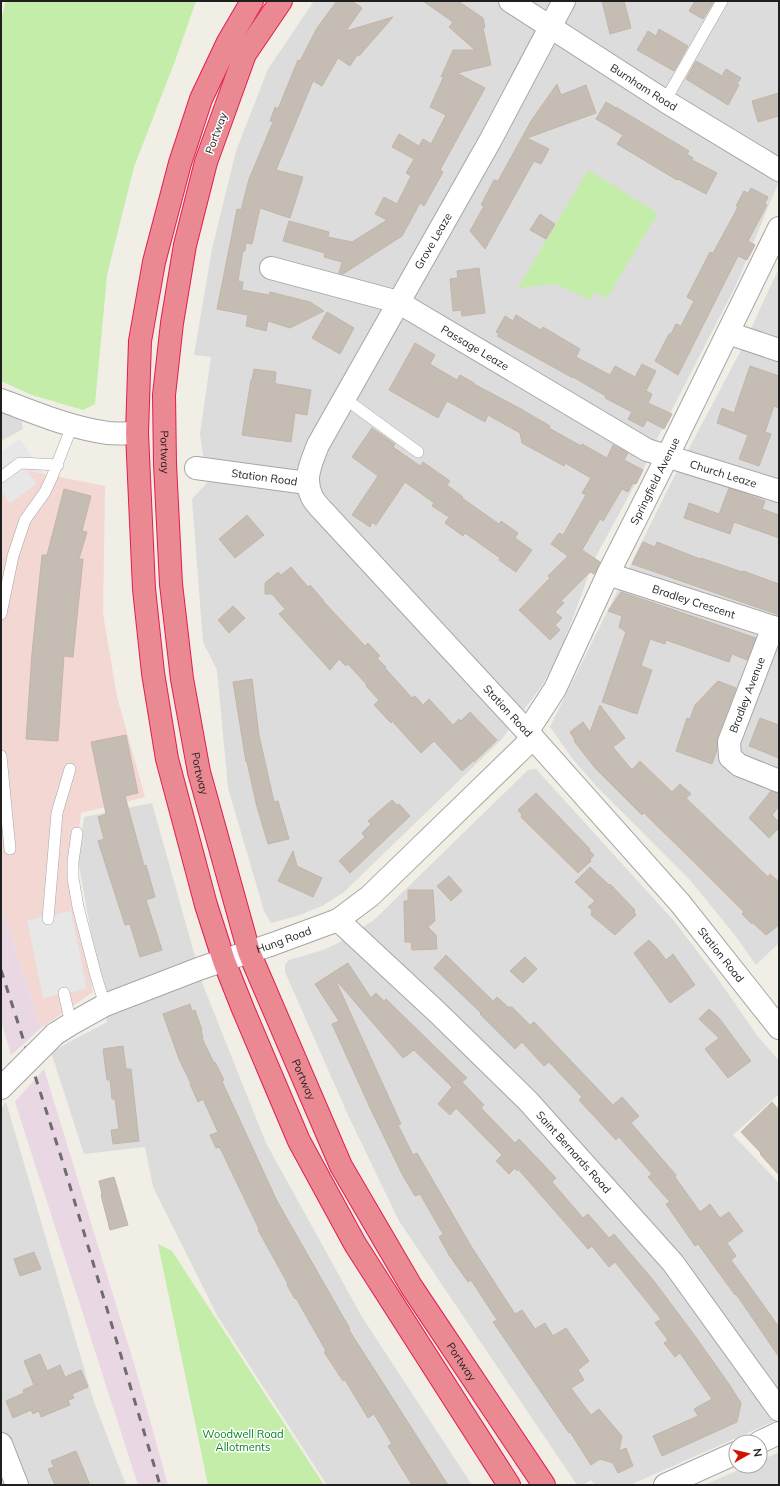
<svg xmlns="http://www.w3.org/2000/svg" width="780" height="1486" viewBox="0 0 780 1486" font-family="Mulish,sans-serif">
<style>
.residential{fill:#dddcdc}
.commercial{fill:#f2d7d3}
.industrial{fill:#ead7e4}
.grass{fill:#c4eda9}
.parking{fill:#e7e7e7}
.building{fill:#c5bdb4;stroke:#c3b5a6}
.lines{fill:none;stroke-linecap:round;stroke-linejoin:round}
.lane-casing{stroke:#a6a6a6;stroke-width:12}
.street-casing{stroke:#a6a6a6;stroke-width:24}
.highway-casing{stroke:#e31d4f;stroke-width:24}
.lane{stroke:#fff;stroke-width:11}
.street{stroke:#fff;stroke-width:22}
.highway{stroke:#eb8993;stroke-width:22}
.rail{stroke:#6d6d6d;stroke-width:3;stroke-dasharray:8 8;stroke-linecap:butt}
.street-bridge-casing{stroke:#a6a6a6;stroke-width:24;stroke-linecap:butt}
.street-bridge{stroke:#fff;stroke-width:22}
.labels{text-anchor:middle;stroke-width:3;stroke-linejoin:round;paint-order:stroke}
.street-label{font-size:11px;fill:#1f1f1f;stroke:#fff}
.park-label{font-size:11px;fill:#07841c;stroke:#fff}
</style>
<rect width="100%" height="100%" fill="#f0eee5"/>
<path class="residential" d="M314,1H779V181L736,285L658,437L645,466L595,558L560,652L543,684L502,739L344,892L322,906L297,916L271,923L264,911L228,788L217,670L203,642L192,499L207,483L200,434L211,357L194,355L212,249L236,151L268,69Z
M779,268V943L756,965L734,934L689,879L597,787L572,758L550,727L676,473L740,352Z
M1,405L20,411L23,429L1,441Z
M536,769L674,921L716,976L756,1034L779,1061V1094L733,1135L779,1183V1419L630,1485H595L591,1480L583,1485H577L399,1221L348,1115L285,972V964L289,960L323,950L338,943L374,920L528,770Z
M152,803L203,985L266,1143L362,1317L472,1485H327L218,1317L153,1187L145,1147L84,1154L51,1052L107,1022L78,860L84,817Z
M6,1102L94,1402L126,1485H1V1109Z
M779,1452V1485H704L748,1466H760V1461Z"/>
<path class="commercial" d="M25,470L105,486L103,614L117,697L145,797L81,813L74,872L93,992L41,1028L1,905V490L10,503L36,484Z"/>
<path class="industrial" d="M1,905L41,1028L11,1055L1,1020Z
M44,1069L135,1367L168,1485H138L15,1102Z"/>
<path class="grass" d="M6,1H196L175,61L134,167L107,275L95,404L83,410L32,395L1,381V20Z
M588,170L658,213L607,298L594,292L590,300L556,284L518,288Z
M158,1244L172,1251L324,1485H208Z"/>
<path class="parking" d="M20,439L43,473L26,470L36,483L10,503L1,490V452Z
M71,911L87,989L43,998L27,920Z"/>
<path class="building" d="M337,1H352L362,8L346,31L393,17L359,56L357,55L350,66L338,58L322,86L313,81L276,170L303,177L290,218L260,208L252,244L246,243L245,251H243L238,281L243,282L242,290L269,295L270,292L310,302L324,311L290,328L268,321L266,331L246,326L248,315L217,309L237,209L241,210L249,179L273,122L270,121L275,107L278,109L298,60L300,61L317,28Z
M423,1H458L483,18L485,27L483,28L491,65L457,73L485,88L440,170L443,172L424,206L420,203L402,236L343,274L339,273L342,262L324,257L325,253L283,241L289,221L329,232L328,237L352,242L387,220L375,214L384,197L397,204L411,176L406,173L414,159L392,147L399,134L419,146L423,139L431,144L446,115L430,107L444,76L441,77L453,50H475L449,27L453,22Z
M602,1H624L631,28L610,34Z
M695,1H714L703,19L689,11Z
M659,29L688,46L674,71L637,50L648,31L656,36Z
M696,61L722,76L726,69L741,78L737,84L739,85L728,105L686,79Z
M557,84L561,95L586,85L596,113L527,138L549,149L541,164L534,161L485,249L470,231L484,206L481,205L494,180L498,181L531,121Z
M779,93V116L758,122L752,101Z
M606,102L616,108V107L689,151L687,154L693,158L692,160L717,173L706,194L678,179L677,180L617,144L623,135L596,119Z
M751,188L768,197L765,203L767,205L748,241L755,245L747,260L738,256L678,375L655,361L669,334H671L676,324L681,326L694,301L687,297L710,252L713,253L738,207L736,206L744,191L748,193Z
M540,214L555,224L546,239L530,230Z
M479,268L485,313L462,316L461,310L453,311L450,279L458,278L457,271Z
M327,312L354,328L340,354L312,338Z
M516,315L541,330L543,327L580,349L576,357L610,375L615,366L635,377L642,364L656,371L646,391L652,394L648,403L672,414L664,429L647,420L643,427L628,419L632,412L605,398L606,396L590,387L573,377V378L497,336L499,334L496,332L505,316L513,321Z
M415,343L435,355L430,364L457,380L460,375L474,383V384L521,409L550,426L549,428L581,446L582,444L607,458L613,445L628,453L624,460L643,470L636,484L633,483L628,492L622,489L603,521L600,519L582,550L600,562L594,574L590,572L561,601L564,603L555,612L562,618L555,625L560,630L550,640L519,610L550,578L548,576L568,556L551,544L559,533L563,535L586,495L582,493L591,478L565,463L564,466L522,443L520,433L488,415L485,422L447,401L438,418L389,390Z
M750,366L779,376V408L774,406L765,432L771,434L759,466L739,459L748,435L717,423L722,408L734,413Z
M254,369L276,372L275,383L277,384L311,390L307,415L295,413L291,442L242,435L251,380H252Z
M372,428L395,444L393,447L420,466L423,462L450,481L447,485L463,497L462,498L499,524L501,521L518,533L515,538L532,550L516,572L499,560L500,558L465,533L463,536L445,523L449,517L432,506L434,503L405,482L376,525L372,522L370,527L352,515L378,476L352,457Z
M729,488L765,501L762,509L779,515V538L734,522L730,534L684,518L689,503L719,514Z
M64,489L91,496L82,531L87,532L79,559H83L73,657L64,656L58,741L26,739L32,653L42,555H47Z
M247,515L264,535L235,558L219,539Z
M643,542L655,547L657,542L700,559L701,558L742,572L743,571L779,584V615L632,564Z
M291,567L308,587L310,585L324,601H323L365,646L368,643L380,656L377,658L386,667L385,668L412,698L415,696L423,705L429,699L453,725L459,719L461,721L470,712L497,740L474,762L473,761L462,771L434,741L421,753L392,721L391,723L374,705L379,700L366,686L367,685L348,664L346,666L339,659L330,670L279,614L285,609L272,594H265V583L278,572L281,575Z
M621,592L756,638L747,660L732,654L729,662L666,640L665,644L650,639L641,666L652,670L637,714L602,702L626,632L619,627L622,616L608,611Z
M233,606L245,618L229,633L218,620Z
M252,679L259,735L266,766L274,802L278,801L289,839L268,844L256,803L247,762H246L233,682Z
M718,681L736,688L717,738V750L712,764L676,751L687,718L690,719L695,705Z
M600,705L625,738L613,747L632,770L640,761L672,792L680,784L691,794L686,798L768,877L770,874L779,882V925L766,935L753,923L752,924L742,914L744,912L701,869L644,813L642,815L595,768L574,741L575,740L570,732L583,722L590,732Z
M760,718L779,725V758L749,746Z
M126,735L138,793L125,796L144,866L146,865L155,897L146,900L162,950L140,957L130,924L125,925L98,841L104,839L98,817L106,814L91,742Z
M771,791L779,793V806L772,815L779,822V828L769,838L749,818Z
M536,793L590,849L589,850L594,855L590,860L591,861L578,873L521,817L522,815L518,810Z
M392,800L397,805L399,804L410,816L350,873L339,861L365,837L362,833L371,824L368,821Z
M293,851L297,866L322,878L313,897L278,881Z
M590,867L609,885L610,884L635,910L634,912L636,915L615,935L591,915L592,910L588,907L595,901L575,882Z
M449,876L462,891L451,901L437,886Z
M408,890H433L435,921L428,927L436,935L437,949L412,950L411,942H405L404,906V901H408Z
M649,940L657,948L666,960L673,954L695,985L670,1003L634,953Z
M446,955L493,1001L497,997L508,1007H512L530,1025L534,1022L613,1105L622,1097L639,1116L631,1123L676,1175L675,1177L700,1212L710,1204L720,1218L729,1212L743,1231L727,1243L736,1256L731,1260L779,1327V1357L736,1294L735,1295L698,1244L695,1246L666,1204L670,1202L648,1177L652,1174L619,1137L616,1140L579,1100L582,1097L549,1062L544,1066L522,1042L515,1049L480,1014L481,1013L434,968Z
M525,957L537,969L523,983L510,971Z
M348,963L371,998L376,993L384,1001L386,999L467,1078L462,1082L484,1105L481,1108L515,1143L519,1139L541,1162L556,1178L552,1182L583,1218L588,1214L609,1238L614,1234L654,1281L695,1336L729,1384L741,1403L737,1422L662,1456L653,1436L698,1416L694,1409L712,1399L680,1353L675,1357L664,1343L668,1340L655,1323L661,1319L615,1262L609,1267L592,1246L588,1249L518,1169L517,1171L515,1168L509,1174L496,1161L502,1155L456,1108L450,1115L438,1104L452,1087L414,1050L403,1058L335,979L401,1124L398,1125L413,1155L417,1153L471,1246L515,1314L522,1310L535,1329L545,1323L553,1336L566,1328L589,1361L578,1370L584,1380L571,1388L591,1415L599,1409L622,1436L619,1451L626,1448L633,1466L618,1473L613,1463L600,1459L591,1465L570,1432L569,1433L493,1322L497,1320L471,1280L468,1282L449,1255L439,1237L443,1234L420,1194L415,1196L403,1176L372,1112L332,1024L339,1021L315,984Z
M190,1004L192,1011L195,1010L202,1030H201L203,1038H202L214,1063L215,1062L224,1080L222,1081L225,1088L277,1201L350,1329L349,1330L448,1485H412L388,1446L392,1444L374,1414L368,1418L345,1380L343,1381L324,1352L326,1351L296,1298L295,1299L287,1285L288,1284L258,1230L259,1229L221,1150L219,1147L216,1148L210,1135L218,1132L203,1099L198,1102L190,1084H191L179,1059L163,1014Z
M709,1009L719,1018L751,1061L728,1078L705,1049L719,1038L699,1019Z
M123,1046L126,1069H131L139,1141L113,1144L111,1130L119,1129L115,1099H112L110,1080H107L103,1049Z
M772,1102L779,1110V1175L760,1154L761,1153L741,1132Z
M114,1177L128,1225L110,1230L101,1195L102,1194L99,1181Z
M34,1252L41,1269L20,1276L14,1259Z
M40,1354L47,1371L60,1365L65,1377L81,1370L88,1387L72,1394L74,1398L68,1400L70,1405L41,1417L39,1411L33,1414L31,1410L13,1418L6,1401L24,1393L23,1390L34,1385L24,1361Z
M76,1451L90,1485H55L48,1469L54,1467L51,1461Z"/>
<g class="lines">
<defs>
<path id="lane" d="M665,101L722,1
M344,398L418,452
M1,477L20,463L58,465
M1,614L13,556L25,520L45,492L52,477L72,426
M1,756L10,849
M77,833L73,862V878L78,907L96,976L105,1005
M48,919L57,813L70,769
M64,993L71,1024"/>
<g id="street">
<path id="s1" d="M510,1L665,101L779,170"/>
<path id="s2" d="M564,1L490,141L318,445C311,463 303,479 312,497C315,503 320,508 324,512L533,738L680,903L779,1028"/>
<path id="s3" d="M271,268L398,302L647,450L779,491"/>
<path d="M728,333L779,350"/>
<path d="M1,400C36,413 71,428 108,433C118,434 127,433 137,433"/>
<path id="s4" d="M196,468L307,483"/>
<path id="s5" d="M608,574L779,629"/>
<path d="M773,627L729,742L730,757L739,765L779,781"/>
<path id="s6" d="M527,732L555,689L608,574L667,457L779,228"/>
<path id="s7" d="M338,920L437,1012L528,1101L673,1263L779,1410"/>
<path id="s8" d="M55,1034L71,1024L105,1005L201,968L273,944L338,920L370,896L533,738"/>
<path d="M1,1088L16,1073"/>
<path d="M760,1442L779,1433"/>
<path d="M1,1444L17,1485"/>
<path d="M665,1485L736,1453"/>
</g>
<g id="highway">
<path d="M252,1L228,42L201,99L180,163L154,262L140,341L137,433L144,589L153,673L167,759L206,905L224,961L243,1009L299,1141L355,1244L509,1485"/>
<path id="s9" d="M281,1L245,54L206,162L185,245L172,323L164,395L165,464L171,584L182,679L199,772L249,952L341,1166L411,1286L544,1485"/>
</g>
</defs>
<use href="#lane" class="lane-casing"/>
<use href="#street" class="street-casing"/>
<use href="#highway" class="highway-casing"/>
<use href="#lane" class="lane"/>
<use href="#street" class="street"/>
<use href="#highway" class="highway"/>
<path class="rail" d="M1,970L63,1163L160,1485"/>
<defs>
<path id="street-bridge" d="M16,1073L55,1034"/>
</defs>
<use href="#street-bridge" class="street-bridge-casing"/>
<use href="#street-bridge" class="street-bridge"/>
</g>
<g class="labels">
<g class="street-label">
<text dy="4" stroke="none"><textPath href="#s1" startOffset="159">Burnham Road</textPath></text>
<text transform="translate(216 133) rotate(-70)" y="4">Portway</text>
<text transform="translate(433 241) rotate(-60)" y="4">Grove Leaze</text>
<text dy="4" stroke="none"><textPath href="#s3" startOffset="221">Passage Leaze</textPath></text>
<text dy="4" stroke="none"><textPath href="#s9" startOffset="473">Portway</textPath></text>
<text dy="4" stroke="none"><textPath href="#s3" startOffset="501">Church Leaze</textPath></text>
<text dy="4" stroke="none"><textPath href="#s4" startOffset="69">Station Road</textPath></text>
<text dy="4" stroke="none"><textPath href="#s6" startOffset="282">Springfield Avenue</textPath></text>
<text dy="4" stroke="none"><textPath href="#s5" startOffset="90">Bradley Crescent</textPath></text>
<text transform="translate(747 695) rotate(-69)" y="4">Bradley Avenue</text>
<text dy="4" stroke="none"><textPath href="#s2" startOffset="852">Station Road</textPath></text>
<text dy="4" stroke="none"><textPath href="#s9" startOffset="797">Portway</textPath></text>
<text dy="4" stroke="none"><textPath href="#s8" startOffset="248">Hung Road</textPath></text>
<text dy="4" stroke="none"><textPath href="#s2" startOffset="1176">Station Road</textPath></text>
<text dy="4" stroke="none"><textPath href="#s9" startOffset="1121">Portway</textPath></text>
<text dy="4" stroke="none"><textPath href="#s7" startOffset="331">Saint Bernards Road</textPath></text>
<text dy="4" stroke="none"><textPath href="#s9" startOffset="1445">Portway</textPath></text>
</g>
<g class="park-label">
<text x="243" y="1438">Woodwell Road<tspan x="243" dy="13">Allotments</tspan></text>
</g>
</g>
<rect width="780" height="1486" fill="none" stroke="#1f1f1f" stroke-width="4"/>
<g transform="translate(748 1454) rotate(82)"><circle r="19" fill="#ffffff" stroke="#a5a5a5"/>
<path d="M0-3L7 15L0 10L-7 15Z" fill="#ce1300"/>
<text y="-6" font-size="11" font-weight="bold" text-anchor="middle" fill="#1f1f1f">N</text>
</g>
</svg>
